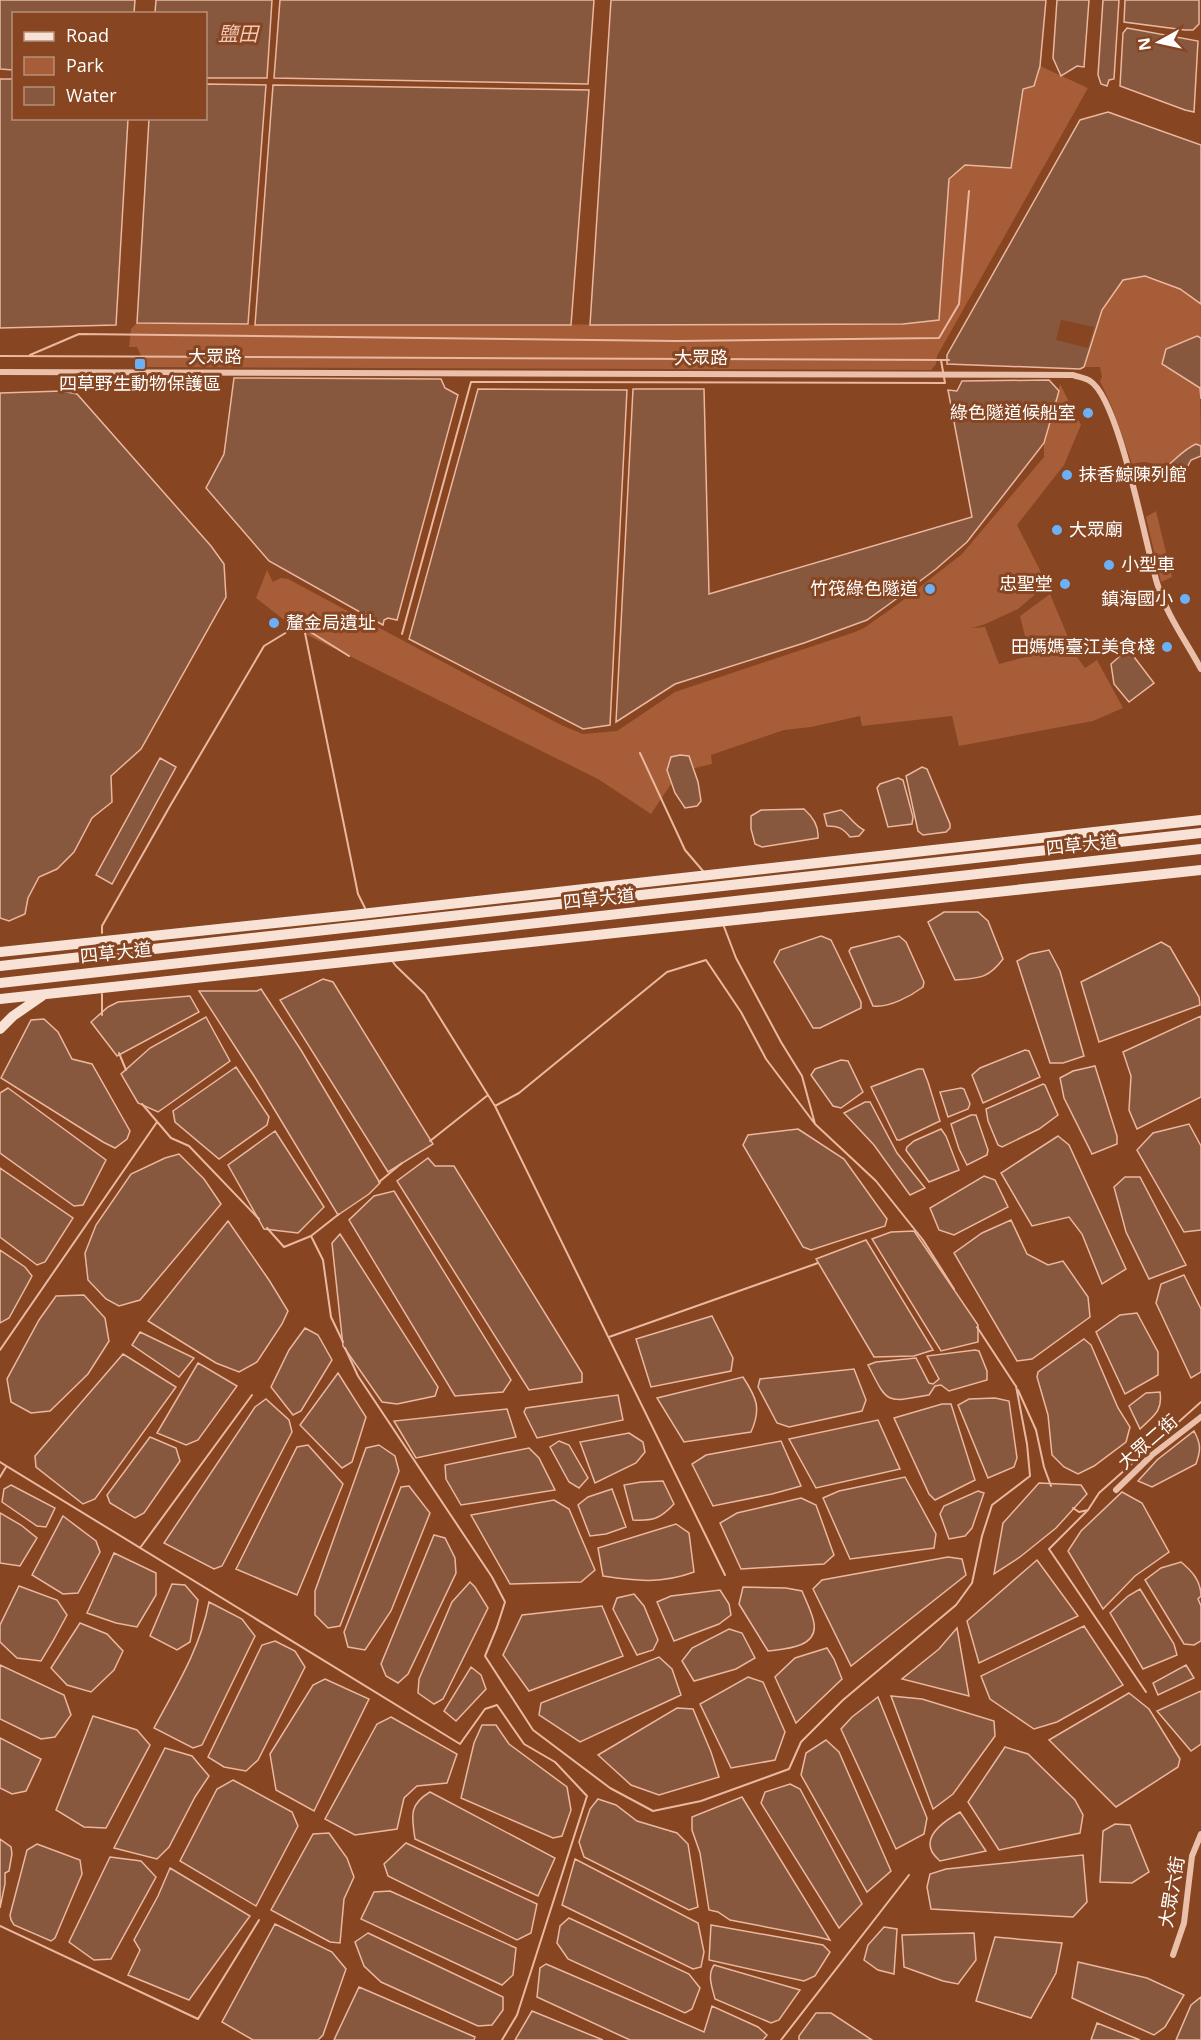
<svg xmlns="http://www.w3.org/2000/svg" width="1201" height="2040" viewBox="0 0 1201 2040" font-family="'Open Sans','Noto Sans TC',sans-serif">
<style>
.green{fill:#a65d38}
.water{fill:#87583d;stroke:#ebb89f;stroke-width:1.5}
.pier{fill:#874521}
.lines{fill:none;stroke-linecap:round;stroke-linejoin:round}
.stream{stroke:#ebb89f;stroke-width:2}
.street{stroke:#eac0ab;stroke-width:6}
.secondary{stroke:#f8e2d6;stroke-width:10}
.poi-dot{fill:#6cb1f7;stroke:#874521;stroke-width:2}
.labels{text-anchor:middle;stroke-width:6;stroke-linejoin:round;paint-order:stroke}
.street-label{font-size:18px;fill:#fff;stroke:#874521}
.poi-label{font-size:18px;fill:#fff;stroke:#874521;text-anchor:end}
.water-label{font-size:20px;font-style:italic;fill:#f1cab7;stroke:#874521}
</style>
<rect width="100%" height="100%" fill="#874521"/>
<path class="green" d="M1040,66L1088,88L937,356L936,364L931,370L146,367L137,347H129L131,329L137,323L255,325L903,324L939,320L949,178L965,165L1011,168L1023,89L1034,86Z
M1145,276L1180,289L1201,304V338L1197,336L1189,380L1200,388L1201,446H1190L1176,460L1161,471C1152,461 1145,461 1132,464L1112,407L1100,381L1102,377L1100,367H1084L1102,310L1123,280Z
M1060,384L1081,425L1064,465L1017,525L1047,584L1018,609L983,625L971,628L985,627L999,664L1030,656L1020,616L1050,594L1075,654L1085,668L1097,660L1123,708L1093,721L959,746L952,716L862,726L860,716L811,727L784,730L711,755L712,764L679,772L651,814L598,779L297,630L256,598L267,570L273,582L281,578L288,579L561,725L583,734L617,731L675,692L855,632L864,628L898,604L962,554L1044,457V443Z
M1156,511L1172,577L1161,582L1146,517Z"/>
<path class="water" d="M0,0H135L134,13L14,14L13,70L0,69Z
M156,0H272L267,78H206V14L155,13Z
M280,0H594L588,84L274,78Z
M611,0H1046L1040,66L1034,86L1023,89L1011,168L965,165L949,179L939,320L903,324L590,325Z
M1057,0H1089L1084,67L1077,66L1061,76L1053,58Z
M1103,0H1119L1114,79L1109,80L1107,86L1101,84L1098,75Z
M1125,0H1199V24L1193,30H1185L1124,22Z
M1127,28L1198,41L1194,112L1185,110L1120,86L1123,33Z
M0,79H13L14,118L128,119L116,325L0,328Z
M206,84L266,85L248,324L137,323L149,119L206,118Z
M273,85L589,90L571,325H255Z
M1108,112L1201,145V304L1180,289L1145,276L1123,280L1102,310L1084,367L1080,369L947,364V355L1080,120Z
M1197,336L1201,338V399L1200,388L1162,364L1166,349Z
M234,378L441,379L445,388L458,395L397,620L388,618L384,620L383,625L269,561L206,488L224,454Z
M1049,380L1059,391L1044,443L967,542L936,569L892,602L867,620L804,643L675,684L616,722L633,389H704L709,594L972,517L948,390L957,391L962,381Z
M478,389L627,390L610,725L583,729L409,639Z
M62,391L77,394L211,546L224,564L226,597L141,749L111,776L112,802L92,818L74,852L57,869L39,877L28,898L25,914L9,921L0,918V393Z
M1196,444L1201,446V456L1191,460C1182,476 1184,479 1165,482L1161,471C1172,463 1185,448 1196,444Z
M1128,649L1154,683L1129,702L1114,684L1111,664Z
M680,755L689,756L698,782L701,801L697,806L685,808L675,793L667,770L671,757Z
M160,758L176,767L112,884L96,875Z
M922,767L927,769L950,824V828L946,832L923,835L918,831L906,776Z
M898,778L903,780L913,817L912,824L888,827L877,788L880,784Z
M804,809C812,816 819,826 818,838L762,847L755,844L751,829V816L761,810Z
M841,810C850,816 854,825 864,830L859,836L850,837C843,828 838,826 827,826L824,814Z
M944,912H978L988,921L1003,959C988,979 979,978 955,980L928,922Z
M821,936L831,940L861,1002V1008L820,1028H813L774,962L780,950Z
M899,936L906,942L924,982L923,987C911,996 889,1008 873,1006L849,951L851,948Z
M1161,942L1170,947L1199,997L1200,1005L1099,1042L1081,982Z
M1049,950L1060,971L1084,1056L1063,1063H1050L1017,961L1030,954Z
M323,979L333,982L433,1144L388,1172L280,1000Z
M261,989L301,1050L380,1183L369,1194L338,1215L256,1079L199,991H257Z
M190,996L199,1012L117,1056L91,1022L108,1007L118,1002Z
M1201,1016V1097L1137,1129L1129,1110L1131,1076L1123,1052Z
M206,1017L230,1061L158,1112L138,1103L121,1074L150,1048Z
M44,1019L58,1032L72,1059L92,1064L130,1131L127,1139L115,1148L103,1142L1,1078L31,1020Z
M1025,1050L1029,1051L1040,1077L983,1103L972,1075L980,1068Z
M841,1060L848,1061L863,1092L841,1108L833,1106L811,1075L815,1069Z
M1095,1066L1117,1136V1144L1092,1154L1064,1098L1060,1078L1073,1071Z
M236,1067L269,1117L267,1125L219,1159L175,1122L173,1111Z
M918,1069H923L928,1082L940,1121L900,1140H897L871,1087Z
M1043,1084L1045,1085L1058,1115L1039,1129L1002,1147L998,1145L988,1121L986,1109Z
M8,1088L106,1160L83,1205L74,1206L0,1153V1093Z
M961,1088L964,1089L970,1104L968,1109L948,1117L940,1092Z
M865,1102H870L897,1153L925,1188L910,1195L874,1145L844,1113Z
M971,1115H976L988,1150L987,1155L967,1165L959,1149L951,1124Z
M1189,1124L1201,1146V1230L1184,1232L1137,1150L1153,1133Z
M798,1129L844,1159L887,1219L885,1226L811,1250L803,1247L743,1145L748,1135Z
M941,1129L946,1136L959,1170L929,1182L906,1150L907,1147L914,1141Z
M275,1131L324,1207L298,1233L264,1229L228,1165Z
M1058,1136L1069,1145L1126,1269L1102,1284L1082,1234L1069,1217L1032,1226L1001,1173Z
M179,1154L204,1179L221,1204L140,1300L119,1306L106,1299L88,1280L85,1253L96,1225L131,1174L165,1158Z
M428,1158L435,1166H454L582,1373V1382L529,1390L397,1181Z
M0,1168L73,1218L45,1262L37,1265L0,1237Z
M984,1176L995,1180L1008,1207L954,1235L939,1230L930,1208Z
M1125,1177H1140L1186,1265L1149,1279L1126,1232L1114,1187Z
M394,1191L511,1380L503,1392L455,1396L349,1220L374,1196Z
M1011,1220L1027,1254L1048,1265L1063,1261L1088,1297L1090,1317L1032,1359L1017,1361L954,1253L982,1233Z
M228,1221L269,1280L288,1311L282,1324L257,1362L239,1372L216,1363L148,1321Z
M914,1231L978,1325V1342L941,1351L872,1239L891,1232Z
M340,1234L438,1387L435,1396L397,1404L382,1402L343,1346L332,1243Z
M866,1240L933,1350L914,1356L874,1357L816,1259Z
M0,1250L25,1267L32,1276L9,1318L0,1323Z
M1184,1275L1201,1309V1372L1191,1378L1156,1303L1161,1284Z
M84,1295L105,1318L109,1341L88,1374L50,1411L31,1413L11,1402L7,1379L39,1320L56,1296Z
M1137,1313L1158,1352V1375L1125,1394L1096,1332L1120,1315Z
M712,1316L733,1358L731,1371L651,1387L636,1339Z
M305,1328L318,1335L332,1360L301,1411L293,1415L271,1387L289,1350Z
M140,1332L194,1358L179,1377L132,1345Z
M1084,1339L1091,1345L1118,1408L1130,1427L1126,1442L1094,1466L1078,1474L1064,1467L1052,1455L1048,1415L1037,1377L1038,1372Z
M975,1350L979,1351L987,1371V1380L949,1391L941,1385L935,1386L929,1395C885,1403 888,1404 868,1365L876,1362L916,1358L929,1383L933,1384L939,1379L927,1356Z
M123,1354L176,1387L95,1499L83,1504L36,1467L35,1456Z
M198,1363L237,1386L198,1440L186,1445L157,1433Z
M854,1369L866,1400L862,1411L789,1427L777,1423L758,1387L760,1379Z
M338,1373L366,1417L352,1462L342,1468L300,1425Z
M743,1377C756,1397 762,1408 751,1432L684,1442L657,1398Z
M1160,1392C1163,1412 1153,1416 1140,1429L1129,1406L1146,1393Z
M618,1395L623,1420L537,1438L524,1412L526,1408Z
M995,1398L1009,1401L1017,1458L1014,1467L988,1478L958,1405L969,1399Z
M266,1399L289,1420L292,1432L222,1566L214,1569L164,1543L255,1407Z
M942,1404H951L975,1480L935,1500L929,1494L894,1418Z
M507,1409L516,1437L416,1458L394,1421Z
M878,1420L900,1469L816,1488L789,1439Z
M1194,1431C1201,1444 1201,1450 1196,1464L1152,1487L1138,1481L1157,1460Z
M629,1433L643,1442L645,1452L636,1463L595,1483L580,1442Z
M150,1437L176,1448L180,1461L144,1513L135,1518L110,1503L107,1495Z
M559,1441L569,1445L588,1478L579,1488L569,1482L550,1447Z
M781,1441L801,1486L772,1494L713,1506L692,1464L706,1455Z
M308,1445L343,1484L297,1595L236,1569L297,1447Z
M379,1445L395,1456L399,1471L340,1626L328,1628L315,1615V1591L366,1448Z
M529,1448L539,1458L555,1490L461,1505L446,1479L445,1465Z
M905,1477L936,1534L934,1548L850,1559L823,1498L839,1491Z
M663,1481L674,1504C660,1519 653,1521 633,1520L624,1485L641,1482Z
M1039,1483L1081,1485L1087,1494L1056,1528L1020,1557L994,1574L1003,1523Z
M11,1485L55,1508L46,1527L37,1526L2,1502L4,1489Z
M409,1486L430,1513L391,1611L365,1650L348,1647L344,1632L401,1487Z
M612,1489L626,1527L606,1534L590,1536L578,1505L588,1497Z
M978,1491L984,1493L972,1528L965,1536L949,1539L940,1514L944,1506Z
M1122,1492L1142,1503L1169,1552L1135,1576L1103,1609L1068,1551L1081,1531Z
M801,1498L816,1505L834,1555L824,1564L741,1569L720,1523L737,1513Z
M554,1500L569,1509L595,1570L581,1582L510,1584L471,1515Z
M0,1513L21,1525L37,1538L20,1566L0,1563Z
M63,1516L96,1541L100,1552L78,1593L63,1594L32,1575Z
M676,1524L689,1533L694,1572C662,1584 636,1581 603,1576L598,1548Z
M434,1535L445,1538L455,1558L456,1573L408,1674L398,1683L386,1676L381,1664Z
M114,1553L156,1573V1595L137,1627L116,1623L87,1613Z
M948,1557L962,1559L966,1575L851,1666L813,1589L822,1580Z
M1037,1560L1078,1616L979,1663L967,1621Z
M1181,1562C1192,1571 1201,1581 1201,1596L1198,1599L1201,1606V1641L1194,1645L1184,1644L1145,1580L1161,1568Z
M470,1582L475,1587L488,1608L443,1699L434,1704L418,1693L419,1679L452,1602Z
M172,1584L185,1585L198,1600L190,1642L177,1650L150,1636Z
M19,1586L57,1600L67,1615L53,1641L41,1661L17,1658L0,1642V1625Z
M743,1587L786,1588L802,1591C806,1601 812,1612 814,1623C818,1648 784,1649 768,1651L739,1604Z
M1140,1589L1174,1644L1177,1655L1143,1669L1110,1613L1128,1596Z
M720,1590L729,1604L731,1615L719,1624L674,1641L657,1602L671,1596Z
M634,1594L644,1606L658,1640L653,1650L637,1655L613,1609L617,1598Z
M209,1602L242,1619L255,1636L202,1745L193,1748L154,1728C176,1687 200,1649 209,1602Z
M602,1606L623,1656L529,1691L503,1655L522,1615Z
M80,1623L107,1634L123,1651L114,1670L91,1692L67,1685L51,1668Z
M1084,1626L1123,1685L1057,1722L1034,1729L990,1699L981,1676Z
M957,1628L969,1696L902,1679L939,1649Z
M729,1629L742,1633L755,1658L736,1669L694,1681L682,1661L692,1648Z
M275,1641L295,1651L305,1667L258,1760L246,1771L224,1767L208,1757L262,1645Z
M827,1648L834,1659L842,1679L796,1723L775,1677L795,1658Z
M659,1657L672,1669L681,1695L580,1742L539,1715L541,1703Z
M0,1665L64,1695L71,1715L55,1737L41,1739L0,1719Z
M1186,1665L1194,1678L1158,1695L1153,1683Z
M471,1667L481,1675L486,1689L456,1721L444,1711Z
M748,1677L763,1682L785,1732L775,1760L731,1768L700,1704Z
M325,1679L369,1699L314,1811L276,1790L270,1754L313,1685Z
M1201,1691V1744L1191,1751L1157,1711Z
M1129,1693L1149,1709L1180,1759L1178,1767L1116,1807L1049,1740Z
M891,1696L922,1699L994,1721L995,1736L953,1794L933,1809Z
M878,1697L927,1818L924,1834L896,1849L841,1729L852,1717Z
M677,1708L693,1709L711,1752L719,1777L659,1795L631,1785L598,1755Z
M93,1716L137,1730L150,1745L106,1828L84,1827L56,1810Z
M391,1717L457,1754L447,1783L417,1786L404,1798L397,1829L355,1835L325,1819L377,1724Z
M482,1725H496L509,1744L567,1787L571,1810L562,1836L553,1838L461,1798L474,1743Z
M0,1738L41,1759L26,1791L12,1794L0,1788Z
M826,1740L839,1752L891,1871L867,1892L801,1775L806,1753Z
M1005,1747L1028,1754L1075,1800L1083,1815L1080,1833L999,1850L968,1802Z
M165,1748L192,1756L209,1776L195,1797L169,1847L157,1859L114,1848Z
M233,1780L292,1812L298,1826L256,1906L180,1861L217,1789Z
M790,1784L800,1789L862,1904L839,1928L761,1803L765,1792Z
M430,1792L555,1858L538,1896L415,1839C412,1817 408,1805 430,1792Z
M742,1797L830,1940L818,1937L730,1920L718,1912L709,1910L700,1853L692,1830V1817Z
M598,1799L616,1805L637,1821L677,1833L688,1844L698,1907L689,1910L584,1857L579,1842L590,1809Z
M960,1812L986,1851L940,1861C937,1858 932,1854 931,1849C925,1833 948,1819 960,1812Z
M1115,1824L1130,1825L1149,1872L1132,1883L1100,1882L1103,1831Z
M329,1833L347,1858L354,1877L344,1899L340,1943L330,1942L271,1910L313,1834Z
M0,1839L11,1847L12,1854L9,1871L5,1873V1884L0,1908Z
M406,1843L537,1904L531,1933L517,1940L388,1876L384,1864Z
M37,1844L80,1860L82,1874L55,1938L51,1941L14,1925L11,1920L10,1915L27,1850Z
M1083,1855L1087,1902L1073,1917L931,1909L927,1887L930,1874L946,1869Z
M110,1857L141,1861L156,1877L111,1959L94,1960L69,1942Z
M575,1859L698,1923L704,1952L701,1967L693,1969L562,1905Z
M170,1868L250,1916L189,2000L128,1975L140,1950L134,1940L158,1896Z
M390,1891L516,1948L513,1975L502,1985L361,1919L374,1892Z
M569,1918L689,1974L700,1988L692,2009L685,2013L568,1959L557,1943L560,1926Z
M275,1924L332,1952L346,1969L323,2035L318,2040H253L222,2022Z
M711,1925L823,1945L830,1952L815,1976L804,1981L709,1960Z
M884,1927L897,1929L894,1974L878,1970L864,1960L868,1945Z
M368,1933L503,1997V2010L492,2025L478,2026L381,1982L364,1966L355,1942Z
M974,1933L976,1960L958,1984L943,1981L904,1967L902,1935Z
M995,1937L1062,1943L1056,1973L1031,2018L976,2001Z
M1078,1962L1147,1978L1184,1995L1165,2027L1154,2035L1072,1998Z
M546,1964L704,2032L712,2006L758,2027L767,2035L763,2040H630L537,1997L540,1968Z
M714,1965L800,1990L779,2020L771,2023L715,1999C712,1987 707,1975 714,1965Z
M359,1987L475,2037L474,2040H334Z
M1201,1997V2040H1176L1191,2005Z
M532,2011L603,2040H515Z
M816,2013H831L872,2040H799V2036Z
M1097,2023L1140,2040H1091Z"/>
<path class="pier" d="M1061,320L1094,327L1088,348L1056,340Z"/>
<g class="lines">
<path class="stream" d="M30,355L79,334L677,341L939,338L959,304L969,191
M0,356L949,360
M304,628L358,894L365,908
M402,634L471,382L945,383L941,360
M640,753L685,850L703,871
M723,924L736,958L781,1042L802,1076L815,1124L876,1181L923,1240L954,1289
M102,933V926L170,806L264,646L287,632L304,628L349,656
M393,962L396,966L425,994L488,1095
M102,994V1015
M119,1053L126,1070
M142,1104L171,1138L189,1146L259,1219
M495,1106L725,1575
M430,1141L488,1095L495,1106L519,1093L667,972L706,960L741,1012L766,1059L815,1124
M379,1182L402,1163
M267,1228L284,1247L311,1236L339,1214
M311,1236L323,1260L331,1317L343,1342
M977,1327L1015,1385
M609,1337L818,1263
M345,1348L358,1376L492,1577L505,1602L497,1627L485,1656L533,1730L610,1788L653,1811L701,1801L789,1769L801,1742L843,1700L956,1605L972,1583L982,1536L992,1505L1030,1476L1027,1444L1016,1386
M0,1350L157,1122
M1018,1390L1036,1430L1044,1467L1051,1486
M0,1462L460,1744L485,1709L497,1705L524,1744L555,1762L587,1796L517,2015L502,2040
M0,1477L6,1467
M1073,1508L1079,1512L1088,1510
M140,1548L252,1395
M1146,1692L1049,1549L1088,1510L1099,1493L1201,1402
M0,1926L198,2019L259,1920
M781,2040L909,1875"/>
<path class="street" d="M0,372L1073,375C1078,377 1086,378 1090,381C1119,398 1146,547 1157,583C1166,614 1186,641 1201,669
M1116,1490L1152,1455L1201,1417
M1173,1955L1184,1923L1192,1856L1201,1834"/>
<path class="secondary" d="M0,952L352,915L1201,820
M0,966L1201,833
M0,983L1201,849
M0,999L1201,870
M0,1029L13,1016L42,996"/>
</g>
<g class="poi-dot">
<rect x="134" y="358" width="12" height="12" rx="3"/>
<circle cx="1088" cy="413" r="6"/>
<circle cx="1067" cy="475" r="6"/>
<circle cx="1057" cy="530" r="6"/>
<circle cx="1109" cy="565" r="6"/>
<circle cx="1065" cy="584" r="6"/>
<circle cx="930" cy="589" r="6"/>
<circle cx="1185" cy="599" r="6"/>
<circle cx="274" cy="623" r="6"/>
<circle cx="1167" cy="647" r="6"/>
</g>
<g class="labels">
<g class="street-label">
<text x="215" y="363">大眾路</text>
<text x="701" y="364">大眾路</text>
<text transform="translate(1082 845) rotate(-6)" y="6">四草大道</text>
<text transform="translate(599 899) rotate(-6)" y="6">四草大道</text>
<text transform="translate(116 953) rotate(-6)" y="6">四草大道</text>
<text transform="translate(1148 1442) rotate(-41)" y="6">大眾二街</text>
<text transform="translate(1172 1892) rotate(-80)" y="6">大眾六街</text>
</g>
<g class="poi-label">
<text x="140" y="390" text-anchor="middle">四草野生動物保護區</text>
<text x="1076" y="419">綠色隧道候船室</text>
<text x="1079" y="481" text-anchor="start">抹香鯨陳列館</text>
<text x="1069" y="536" text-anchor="start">大眾廟</text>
<text x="1121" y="571" text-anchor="start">小型車</text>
<text x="1053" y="590">忠聖堂</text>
<text x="918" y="595">竹筏綠色隧道</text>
<text x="1173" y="605">鎮海國小</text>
<text x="286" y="629" text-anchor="start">釐金局遺址</text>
<text x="1155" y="653">田媽媽臺江美食棧</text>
</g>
<g class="water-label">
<text x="238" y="41">鹽田</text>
</g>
</g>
<rect x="12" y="12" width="195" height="108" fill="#874521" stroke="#b78f7a" stroke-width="1.5"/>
<rect x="24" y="32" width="30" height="9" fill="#f8e2d6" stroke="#b78f7a" stroke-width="1.5"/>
<text x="66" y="42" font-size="18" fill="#ffffff">Road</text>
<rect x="24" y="57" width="30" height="18" fill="#a65d38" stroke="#b78f7a" stroke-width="1.5"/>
<text x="66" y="72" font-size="18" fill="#ffffff">Park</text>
<rect x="24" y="87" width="30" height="18" fill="#87583d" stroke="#b78f7a" stroke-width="1.5"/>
<text x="66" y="102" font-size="18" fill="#ffffff">Water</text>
<g transform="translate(1159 42) rotate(262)" stroke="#874521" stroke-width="4.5" paint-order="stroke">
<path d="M0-4.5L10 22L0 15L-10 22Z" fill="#ffffff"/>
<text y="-9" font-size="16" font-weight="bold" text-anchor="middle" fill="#ffffff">N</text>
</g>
</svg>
